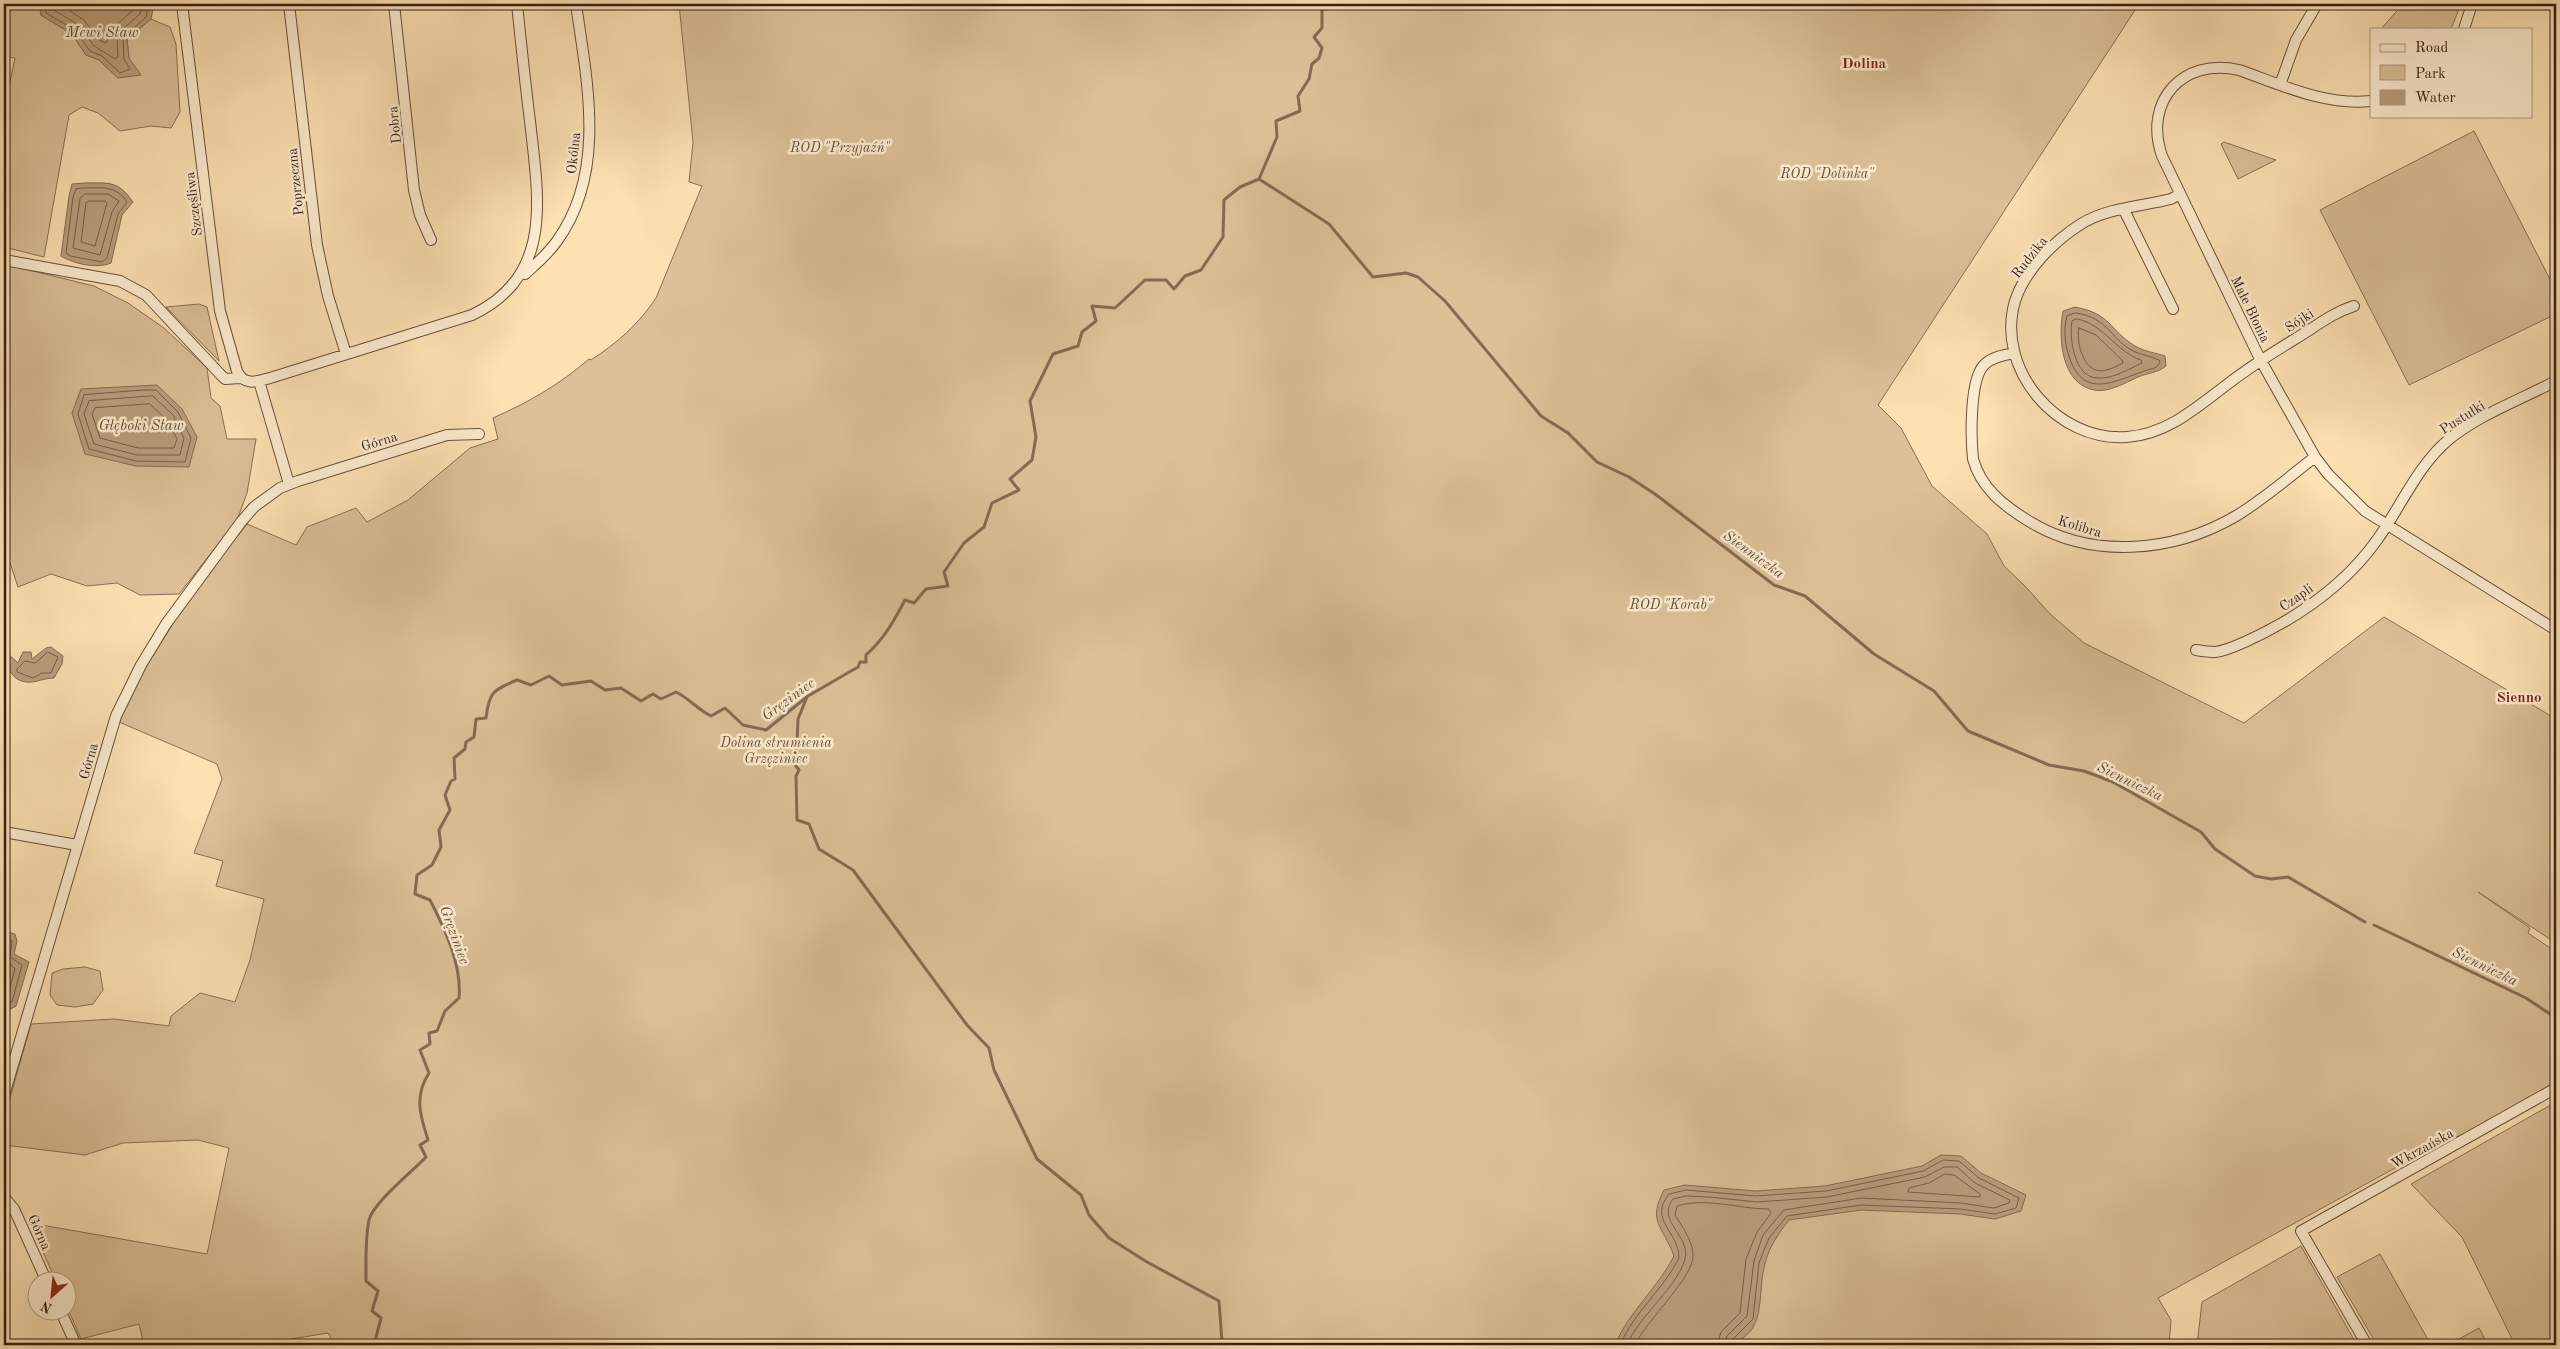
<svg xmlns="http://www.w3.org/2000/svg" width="2560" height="1349" viewBox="0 0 2560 1349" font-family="'Old Standard TT',serif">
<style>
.green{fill:#dbc098;stroke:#896f56}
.water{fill:#b99f7d;stroke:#856b53}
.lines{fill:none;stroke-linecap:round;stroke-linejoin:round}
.shore{stroke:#785e48;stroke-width:1}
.stream{stroke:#856b53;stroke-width:3}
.street-casing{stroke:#684f3c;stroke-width:12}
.street{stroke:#fdecce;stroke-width:10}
.labels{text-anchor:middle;stroke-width:5;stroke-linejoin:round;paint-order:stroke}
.street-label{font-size:14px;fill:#371e14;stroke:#fdecce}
.park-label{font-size:14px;font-style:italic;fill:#684f3c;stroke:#fdecce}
.water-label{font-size:15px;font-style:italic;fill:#644b39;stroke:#fdecce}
.neighbourhood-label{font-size:15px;font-weight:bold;fill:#7a1f14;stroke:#fdecce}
</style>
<rect width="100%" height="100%" fill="#fce1b3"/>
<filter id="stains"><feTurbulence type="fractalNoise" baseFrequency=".004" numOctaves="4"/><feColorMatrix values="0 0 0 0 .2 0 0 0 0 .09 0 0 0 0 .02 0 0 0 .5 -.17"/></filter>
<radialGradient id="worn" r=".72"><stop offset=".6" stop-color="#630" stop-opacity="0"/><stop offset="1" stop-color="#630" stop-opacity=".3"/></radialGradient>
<path class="green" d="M4,4H39L41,15L72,34L86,55L99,60L118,78L129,58L127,39L151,19L170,27L176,44L180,112L171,128L151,126L120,131L98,113L82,107L69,115L44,257L4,247V110L15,58L4,57Z
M679,4H2139L1878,405L1901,428L1932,486L1987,534L2004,566L2025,586L2050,614L2084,643L2244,723L2384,617L2556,719V943L2478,892L2530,928L2528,933L2556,952V1084L2481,1127L2439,1144L2158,1298L2171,1320L2169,1345H335L328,1333L255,1345H144L139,1324L81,1339L68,1309V1282L56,1281L30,1223L207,1254L229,1148L198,1140L123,1143L85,1155L4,1145V1119L31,1024L114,1019L169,1026L171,1016L200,993L235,1002L250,960L264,899L216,886L223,861L194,853L222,779L217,764L119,722L138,680L189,598L247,524L296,545L307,527L356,508L367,522L408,500L470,448L498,439L493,418C529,402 559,385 589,359L591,360C617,343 638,325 656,298L702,186L689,182L693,142Z
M2403,4H2461L2451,29H2381Z
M2474,131L2556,291V314L2409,385L2320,210Z
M2224,142L2276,160L2238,179L2221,144Z
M4,264L94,286L128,303L164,328L207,368L211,398L220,406L227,439H256L247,493L237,520L179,594L140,595L117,583L87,586L51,574L18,587L9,560H4Z
M199,304L207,307L219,361L166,307Z
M85,967L100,971L103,990L93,1004L75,1007L57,1005L50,995L52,973L63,969Z
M2556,1102V1345H2515L2462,1237L2411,1184Z
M2301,1246L2357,1345H2197L2202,1302Z
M2380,1254L2431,1345H2377L2337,1277Z
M2479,1328L2488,1345H2448Z"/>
<path class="water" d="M39,4H154L151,19L127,39L129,58L141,75L118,78L99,60L86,55L72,34L41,15Z
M84,183C108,183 118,180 133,202L122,215L111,263C97,269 74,264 61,256L69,196L72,184Z
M2075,307C2112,314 2109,330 2135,346C2143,351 2156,353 2165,356L2166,366C2157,373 2148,373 2138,377C2125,383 2108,393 2094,390C2061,384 2058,337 2063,311Z
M157,385L182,409L197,437L189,467L136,466L85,454L72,413L81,389Z
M51,647L63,656L62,664L54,678C41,678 32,686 19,680C12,677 11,669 4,667V650L18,663L23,652H31L32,659L46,648Z
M4,931L15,934L17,941L14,954L29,962L16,1006L7,1011L4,1010Z
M1941,1155L1961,1156L1981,1173L2026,1195L2021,1211L1995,1219L1960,1214L1861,1210L1789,1220C1778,1234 1769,1247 1765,1264C1756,1296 1769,1333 1728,1345H1615C1629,1311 1658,1288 1674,1256C1663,1226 1647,1222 1664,1190L1685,1185L1756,1191L1825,1186L1922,1166Z"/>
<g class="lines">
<path class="shore" d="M45,4L46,13L75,30L90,51L102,56L120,73L130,69L124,59L123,38L146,17L149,4
M51,4L52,9L79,25L94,46L115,59L118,57L117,34L140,14L143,4
M59,4L84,20L99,40L106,43L113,28L133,10L135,4
M84,188C102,188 116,185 127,202L118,214L107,258L102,262L70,256L66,253L73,197L76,189Z
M85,194H108L119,201L112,212L100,255L73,248L80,199Z
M89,201H105L107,203L95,246L81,242L86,203Z
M2076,313C2109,318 2109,338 2133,351C2141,355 2151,356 2159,360L2160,363L2155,368C2126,374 2088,404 2071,362C2065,346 2063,332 2067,316Z
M2077,319C2104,324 2116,352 2141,360L2142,363C2129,369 2113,379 2098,378C2074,378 2069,338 2072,321Z
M2079,328L2096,335L2122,360L2123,363C2115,367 2104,373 2096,370C2082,366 2076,340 2079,328Z
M143,390H156L178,412L191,438L185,462L136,461L89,449L78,414L84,395Z
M153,396L173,415L184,438L180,455H137L94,444L84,414L89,401Z
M150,404L167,420L177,439L174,448H138L100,438L92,414L95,408Z
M48,652L58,657L51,673H42L33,678L17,672V669L25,661L35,663Z
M4,936L12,941L10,957L22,965L12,1002L4,1006
M4,957L15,969L7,998L4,1000
M1945,1174L1954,1175L1980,1194V1197L1908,1192L1909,1188L1929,1183Z
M1620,1345C1634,1312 1663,1290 1679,1258C1679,1231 1648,1221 1669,1194L1686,1190L1756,1196L1826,1191L1923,1171L1943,1160L1959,1161L1979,1178L2019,1198L2016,1208L1995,1214L1960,1209L1861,1205L1787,1216L1769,1238L1759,1263L1753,1319L1732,1340L1730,1345
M1627,1345C1640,1314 1677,1288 1685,1259C1691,1236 1656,1221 1673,1199L1686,1196L1709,1197L1757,1202L1827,1197L1925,1177L1944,1167H1957L1975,1183L2010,1200L2009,1203L1994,1208L1961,1203L1861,1198L1784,1210L1763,1235L1754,1261L1747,1316L1727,1336L1724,1345
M1635,1345C1646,1320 1695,1277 1693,1254C1692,1240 1682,1226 1675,1215L1677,1206C1705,1197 1740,1209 1769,1209L1771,1213L1757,1232L1746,1259L1740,1313L1721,1332L1717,1345"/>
<path class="stream" d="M1259,179L1329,224L1373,277L1406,273L1418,277L1445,301L1541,416L1568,433L1597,462L1629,477L1655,494L1774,585L1805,596L1874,654L1934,691L1968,731L2049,765L2084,771L2113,782L2201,832L2215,849L2255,876L2271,879L2288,877L2365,922
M807,697L798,719L797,744L793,762L799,770L796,776L797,820L809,824L819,849L853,870L967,1025L989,1048L994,1070L1037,1159L1081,1195L1089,1215L1109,1238L1147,1262L1219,1301L1222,1342L1225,1345
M2374,925L2526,998L2556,1018
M374,1345L381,1318L372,1311L378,1291L366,1281C366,1261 365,1240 369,1220C373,1203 412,1172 426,1157L420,1145L428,1140C420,1115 414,1096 429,1073L420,1050L430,1044L429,1033L437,1031L445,1011L459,998C462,965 445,929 430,900L415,894L417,875L432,865L441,847L439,830L450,810L445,795L451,781L455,779L454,758L465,749L466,742L474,737L476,719L486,718C489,691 494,690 517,680L531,685L549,676L562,685L591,681L605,690L621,688L641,701L653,694L661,699L676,692C690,699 697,709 711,716L725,708L743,725L766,730L808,696L858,667L860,662H866V655C884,639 894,621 905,600L914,603L926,589L948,586L944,572L964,543L984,527L992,503L1019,490L1010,479L1032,460L1036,437L1030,401L1053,354L1078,346L1082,332L1096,321L1092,306L1115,308L1145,280H1166L1174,289L1185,276L1201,270L1223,237L1224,200L1240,187L1259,179L1277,137L1276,121L1300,111L1298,96L1309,79L1312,64L1319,58L1322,48L1314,37L1322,28V4"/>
<defs>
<path id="street" d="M182,4L220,311L237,371C244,386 256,382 270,378L472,315C555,276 538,196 530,121C525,82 521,43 517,4
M289,4L317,245L328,296L346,354
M394,4L414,190L420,215L431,240
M2464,29L2472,4
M2280,85L2296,40L2317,4
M2371,101C2325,106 2282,85 2239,70C2183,57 2143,101 2162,156L2260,359L2315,457L2328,474L2365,511L2556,630
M2180,194L2171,199C2143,206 2106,208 2081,224C2054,241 2025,270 2015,301C1995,369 2057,442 2127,437C2168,434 2197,407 2229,383C2250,367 2272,353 2295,339C2315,327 2332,313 2354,306
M2124,210L2173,309
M4,260L120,281L146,295L220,374L225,379L240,378
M525,274C536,264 548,254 557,241C607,172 587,82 576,4
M2014,353C2004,355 1992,357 1985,364C1969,378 1971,439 1973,459C1981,488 2003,505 2027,520C2090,560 2173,553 2236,516C2264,499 2289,477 2315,457
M259,381L289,484
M2196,650C2202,651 2209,652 2215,652C2226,651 2238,645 2247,641C2297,618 2345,585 2377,540C2400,508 2417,467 2447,441C2476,416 2522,399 2556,381
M4,832L77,845
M4,1095L116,716L141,665L166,624L241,522L254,507L280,488L298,481L447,435L479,434
M4,1197L14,1209L47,1282
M61,1312L76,1345
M2367,1345L2301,1231L2556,1088"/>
</defs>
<use href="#street" class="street-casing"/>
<use href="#street" class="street"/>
</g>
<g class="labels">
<g class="street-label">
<text transform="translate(394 125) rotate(-96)" y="5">Dobra</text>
<text transform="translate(573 153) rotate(-84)" y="5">Okólna</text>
<text transform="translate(295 182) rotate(-96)" y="5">Poprzeczna</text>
<text transform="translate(193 204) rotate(-97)" y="5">Szczęśliwa</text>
<text transform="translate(2029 257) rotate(-52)" y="5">Rudzika</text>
<text transform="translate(2251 309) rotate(64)" y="5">Małe Błonia</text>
<text transform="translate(2299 320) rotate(-33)" y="5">Sójki</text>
<text transform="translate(2462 417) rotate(-32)" y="5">Pustułki</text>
<text transform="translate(379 441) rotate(-17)" y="5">Górna</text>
<text transform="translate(2080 526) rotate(17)" y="5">Kolibra</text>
<text transform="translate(2296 597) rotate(-35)" y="5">Czapli</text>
<text transform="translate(88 761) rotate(-74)" y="5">Górna</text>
<text transform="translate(2422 1148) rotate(-29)" y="5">Wkrzańska</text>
<text transform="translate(40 1232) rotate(66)" y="5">Górna</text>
</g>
<g class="park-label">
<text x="840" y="152">ROD "Przyjaźń"</text>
<text x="1827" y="178">ROD "Dolinka"</text>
<text x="1671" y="609">ROD "Korab"</text>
<text x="776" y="747">Dolina strumienia<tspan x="776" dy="16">Grzęziniec</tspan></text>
</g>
<g class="water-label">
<text x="102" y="37">Mewi Staw</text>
<text x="141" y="430">Głęboki Staw</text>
<text transform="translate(1754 554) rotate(36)" y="5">Sienniczka</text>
<text transform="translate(788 699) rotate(-36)" y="5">Gręziniec</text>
<text transform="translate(2130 781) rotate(26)" y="5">Sienniczka</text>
<text transform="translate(455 935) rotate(70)" y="5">Gręziniec</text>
<text transform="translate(2485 966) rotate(26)" y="5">Sienniczka</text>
</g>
<g class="neighbourhood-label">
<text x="1864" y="68">Dolina</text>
<text x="2519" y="702">Sienno</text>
</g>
</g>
<rect width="2560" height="1349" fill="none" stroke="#fce1b3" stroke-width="20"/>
<rect x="5" y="5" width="2550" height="1339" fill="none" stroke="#371e14" stroke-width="2.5"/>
<rect x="10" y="10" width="2540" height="1329" fill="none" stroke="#371e14"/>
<rect x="2370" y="28" width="162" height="90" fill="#fdecce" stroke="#ae9a84"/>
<rect x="2380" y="44" width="25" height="8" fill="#fdecce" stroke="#ae9a84"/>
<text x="2415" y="52" font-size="15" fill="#371e14">Road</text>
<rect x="2380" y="65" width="25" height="15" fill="#dbc098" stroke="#ae9a84"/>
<text x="2415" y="78" font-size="15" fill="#371e14">Park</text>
<rect x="2380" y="90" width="25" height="15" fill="#b99f7d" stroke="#ae9a84"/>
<text x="2415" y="102" font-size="15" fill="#371e14">Water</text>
<g transform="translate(52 1296) rotate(207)"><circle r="24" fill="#fdecce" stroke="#ae9a84"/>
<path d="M0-4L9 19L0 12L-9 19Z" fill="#8f2418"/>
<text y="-8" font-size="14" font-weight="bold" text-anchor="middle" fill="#371e14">N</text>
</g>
<rect width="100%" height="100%" filter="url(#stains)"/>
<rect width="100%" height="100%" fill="url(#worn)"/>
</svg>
